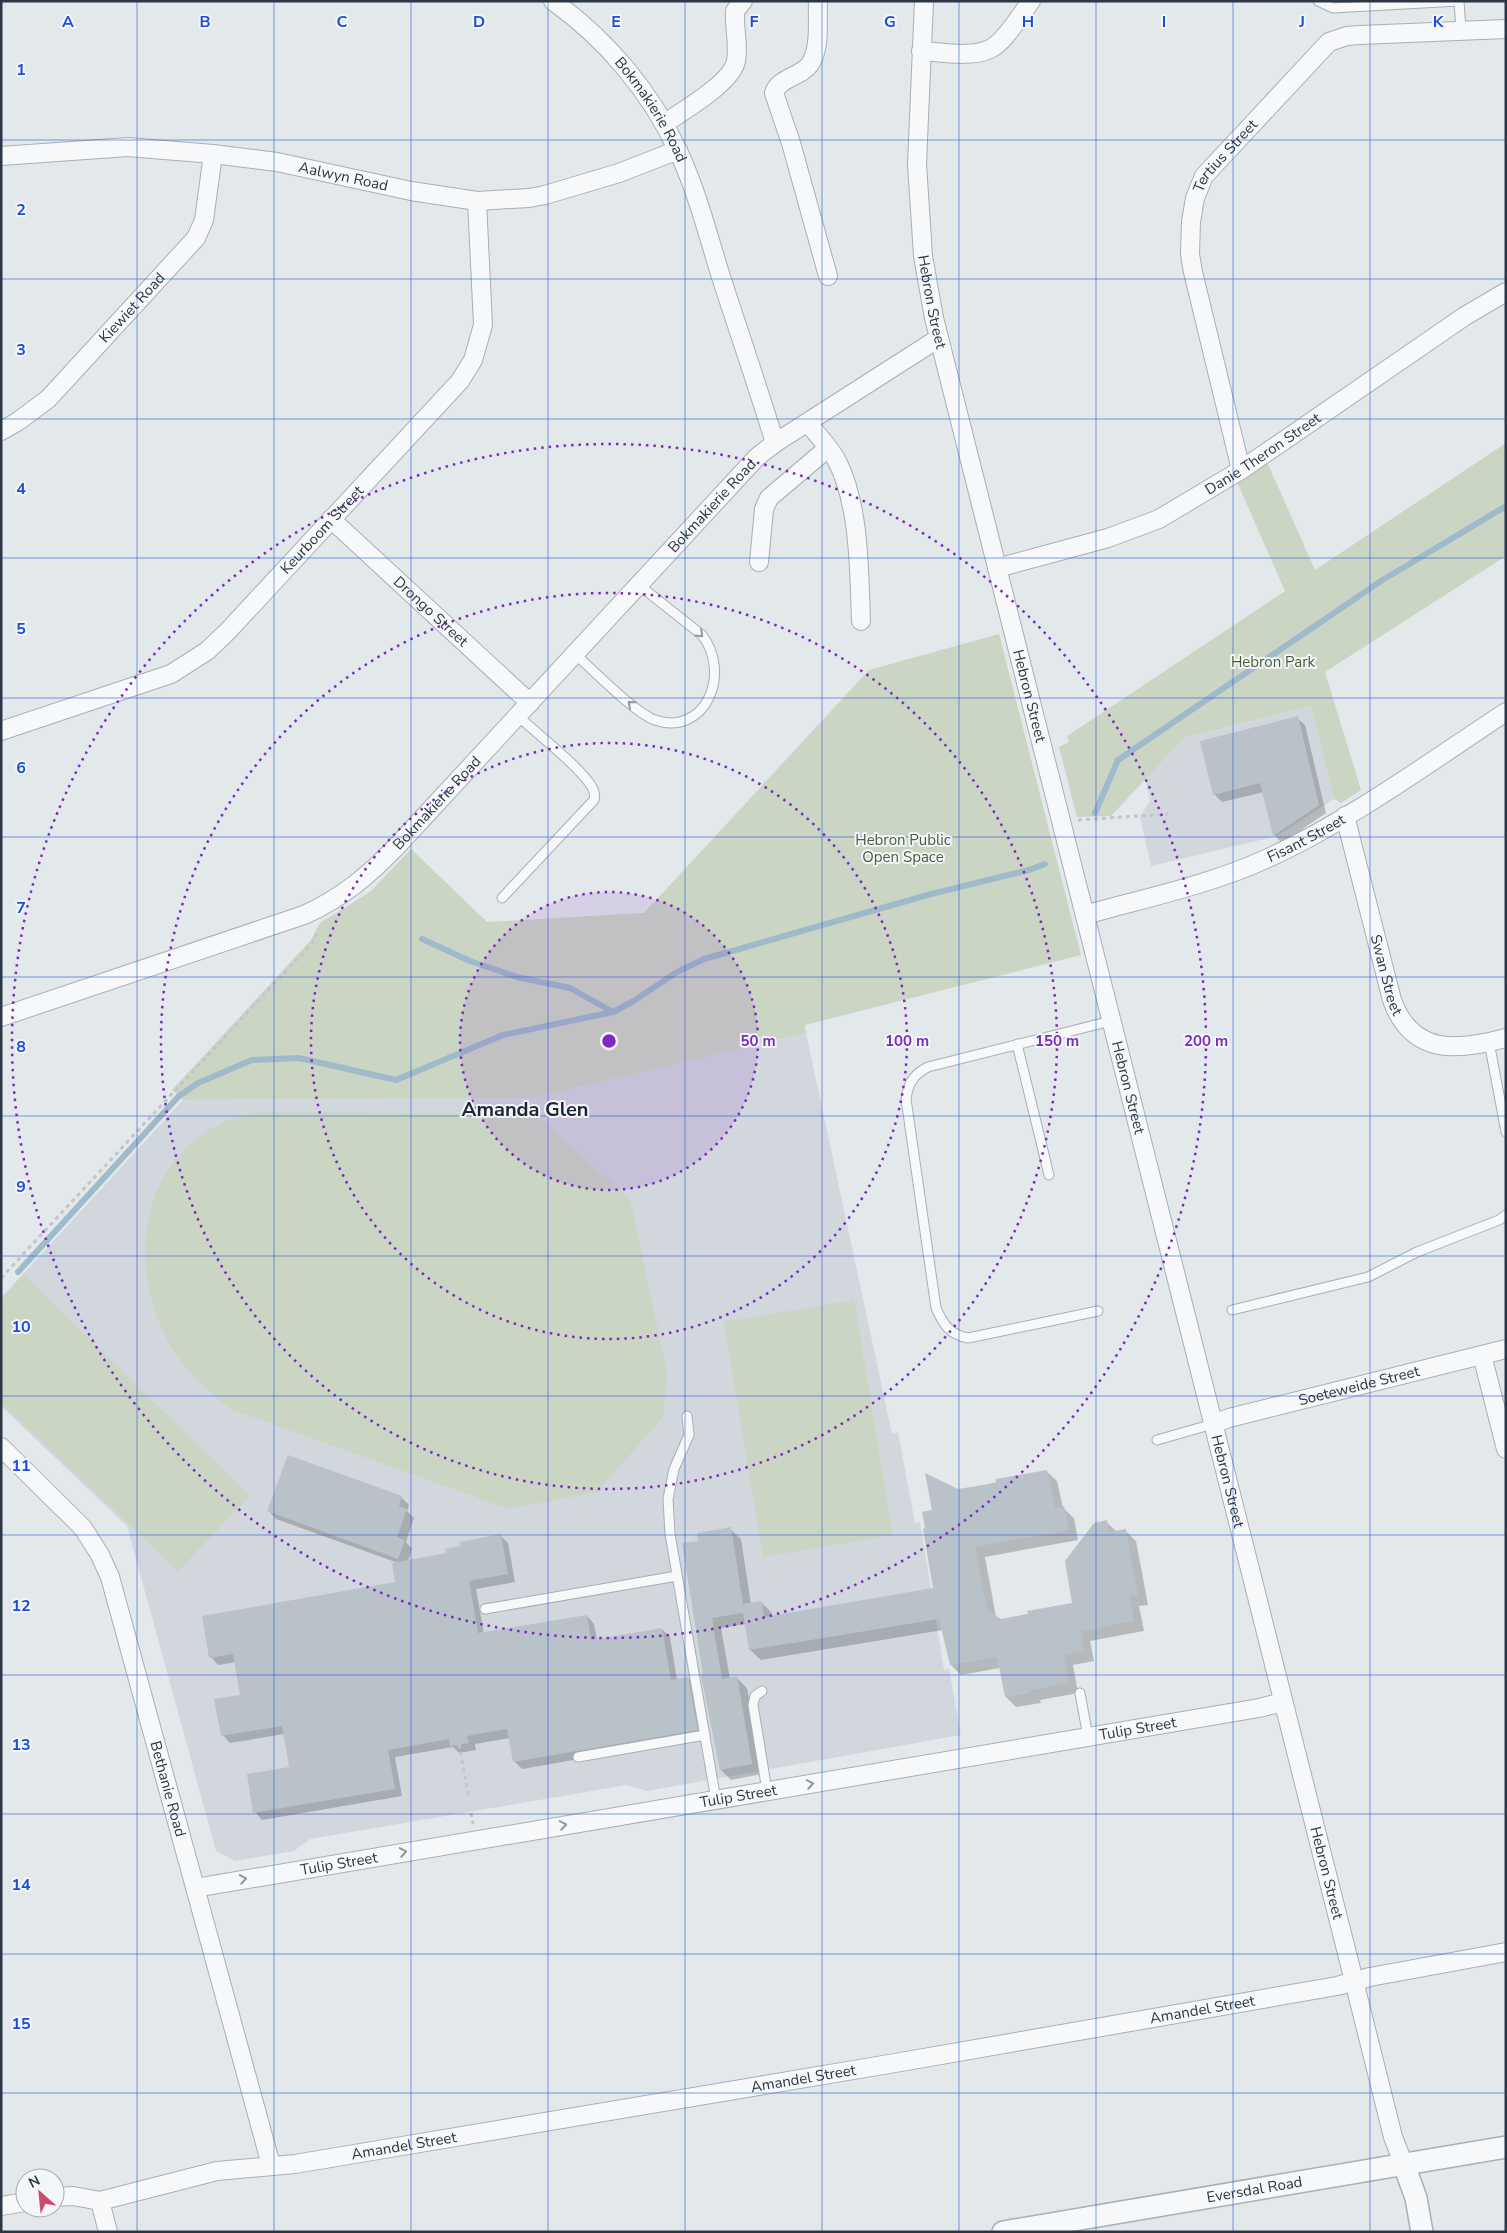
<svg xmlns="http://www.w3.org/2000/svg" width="1507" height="2233" viewBox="0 0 1507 2233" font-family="'Nunito Sans',sans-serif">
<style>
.built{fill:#d1d7dd}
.green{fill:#cbd5c4}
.shadow{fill:#0003}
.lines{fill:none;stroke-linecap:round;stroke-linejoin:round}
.stream{stroke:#9ebacb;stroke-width:6}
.building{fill:#bac2c9}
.service-casing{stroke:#a8afb6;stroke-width:11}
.minor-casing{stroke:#a8afb6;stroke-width:20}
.tertiary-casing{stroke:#a8afb6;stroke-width:24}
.path{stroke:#c1c6cb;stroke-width:3;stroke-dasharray:4 4;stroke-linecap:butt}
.service{stroke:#f6f8fa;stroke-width:9}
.minor{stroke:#f6f8fa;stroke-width:18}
.tertiary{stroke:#f6f8fa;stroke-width:21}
.oneway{stroke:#90989f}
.grid{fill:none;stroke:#1d4ed8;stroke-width:1;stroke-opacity:0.55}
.ring{fill:none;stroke:#7b2cbf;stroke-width:2.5;stroke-dasharray:2.5 5}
.labels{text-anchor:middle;stroke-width:4;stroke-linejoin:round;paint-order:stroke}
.street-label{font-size:15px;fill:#2b3744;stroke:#f3f6f9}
.park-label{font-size:15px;fill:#456038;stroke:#f3f6f9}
.district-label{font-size:20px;font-weight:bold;fill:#1d2835;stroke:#f3f6f9}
.grid-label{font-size:16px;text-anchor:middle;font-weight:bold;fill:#1d4ed8;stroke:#f3f6f9;stroke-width:4;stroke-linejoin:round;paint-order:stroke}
.centre{fill:#7b2cbf;stroke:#f3f6f9;stroke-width:2.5}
.ring-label{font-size:15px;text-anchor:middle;font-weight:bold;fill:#7b2cbf;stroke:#f3f6f9;stroke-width:4;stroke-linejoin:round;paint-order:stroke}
</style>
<rect width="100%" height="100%" fill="#e3e8eb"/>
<path class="built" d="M1311,706L1334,799L1277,836L1151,866L1140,817L1150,800L1145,779L1184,738Z
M806,1033L892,1434L898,1432L915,1523L920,1522L944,1670L949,1669L961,1735L647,1791L627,1785L310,1839L294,1851L235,1861L216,1851L127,1526L1,1406V1298L183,1100L533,1098Z"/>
<path class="green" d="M1506,443V556L1325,672L1361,790L1341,803L1334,799L1311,706L1184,738L1111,816L1077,817L1059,747L1069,742L1067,736L1285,591L1237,482L1267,462L1315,570Z
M999,634L1081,955L805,1025L806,1033L533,1098L183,1100L172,1090L311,940L320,923L370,892L411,849L487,922L644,913L869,670Z
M256,1112L534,1114L630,1199L667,1373L663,1417L597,1492L509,1509L233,1410C208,1392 186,1372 170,1345C119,1255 146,1134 256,1112Z
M23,1274L250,1496L178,1571L1,1403V1300Z
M854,1300L893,1535L763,1557L724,1322Z"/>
<path class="shadow" d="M1297,718L1305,725L1326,813L1282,843L1274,835L1264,792L1222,802L1214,794Z
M289,1457L402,1498L409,1505L407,1511L414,1518L406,1542L412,1549L408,1561L448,1554L501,1536L508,1543L515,1582L476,1589L484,1634L587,1616L594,1624L597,1640L662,1629L670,1637L677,1680L688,1678L696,1686L705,1737L522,1769L514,1761L510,1738L475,1744L476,1750L459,1753L453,1747L395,1757L402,1796L262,1820L255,1812L290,1768L284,1734L230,1743L223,1735L241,1696L236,1662L218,1665L211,1657L396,1583L398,1563L276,1519L269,1511Z
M1046,1471L1057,1481L1063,1508L1074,1518L1078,1540L985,1557L996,1617L1000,1620L1074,1604L1106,1522L1117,1532L1126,1531L1136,1541L1148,1605L1139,1606L1144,1631L1090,1641L1094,1661L1073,1665L1078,1693L1040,1700L1041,1703L1016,1707L1006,1697L1000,1668L961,1675L951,1665L943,1630L761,1660L750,1650L746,1624L721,1628L730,1679L737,1678L747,1688L762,1774L731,1780L721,1770L702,1676L705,1675L700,1542L730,1529L741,1539L751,1604L761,1602L771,1612L772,1617L935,1589L933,1511L958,1491Z"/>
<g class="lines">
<path class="stream" d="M1095,813L1118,760L1381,581L1506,506
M422,939L470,961L517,977L570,988L613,1012
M18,1272L179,1096L198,1083L252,1060L299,1058L396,1080L503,1035L613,1012L632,1002L677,972L704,959L931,894L1029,870L1045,864"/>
</g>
<path class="building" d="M1298,716L1319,805L1273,836L1260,783L1213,795L1200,741Z
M288,1455L402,1496L399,1506L407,1509L397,1537L405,1540L398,1559L267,1511Z
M1047,1470L1055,1508L1064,1506L1069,1530L975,1547L987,1610L1001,1619L1028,1614L1027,1611L1072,1603L1065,1561L1094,1523L1107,1520L1109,1532L1126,1529L1138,1595L1130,1596L1134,1621L1081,1631L1084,1651L1064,1655L1069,1683L1030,1690L1031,1693L1005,1697L997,1657L950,1665L939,1619L749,1650L743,1613L712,1618L722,1679L737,1676L752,1764L720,1770L701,1675L703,1674L682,1543L698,1541L697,1533L731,1527L743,1604L762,1601L764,1617L933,1588L923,1529L925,1528L922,1512L932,1510L925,1473L958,1489L996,1483V1479Z
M501,1534L508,1574L469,1581L478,1633L587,1615L591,1640L662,1628L671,1680L688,1677L698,1730L513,1762L507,1729L467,1736L469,1743L450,1746L449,1739L388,1750L395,1789L253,1813L247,1774L289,1767L282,1726L221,1736L214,1699L240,1695L233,1654L209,1658L202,1616L395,1582L392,1563L446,1553L445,1549L460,1546V1542Z"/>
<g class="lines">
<defs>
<path id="service" d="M1318,1L1333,8L1459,1
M1459,1L1461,30
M575,654C593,670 635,713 655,720C705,737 732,674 702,635L639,585
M502,898L594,800C595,796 595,793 593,789C583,769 536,733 518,716
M1489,1042L1506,1132
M1017,1044L1049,1175
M1232,1310L1368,1277L1417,1252L1499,1220L1506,1215
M1098,1311L968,1338C950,1335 943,1324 936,1308L906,1099C908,1083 914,1074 928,1067L1111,1021
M687,1416L689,1435L674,1469L668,1499L670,1534L716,1800
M1157,1440L1213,1424
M485,1609L677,1576
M762,1691L755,1696L753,1705L767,1791
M1080,1693L1088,1737
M578,1757L705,1735"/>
<g id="minor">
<path id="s1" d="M553,1C606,39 651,92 678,151C697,191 708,235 721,277C739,332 758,388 775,443"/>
<path d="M818,1C817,20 821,48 810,64C801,77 778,78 774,93L791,143L828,276"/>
<path id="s2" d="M924,1L917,164L923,256L934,318L1354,1981L1393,2137L1404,2165"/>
<path d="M921,51C942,52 971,58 990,49C1005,42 1021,14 1031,1"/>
<path d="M664,124C682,111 732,83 736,61C739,45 734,28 735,11L743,1"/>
<path id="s3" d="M1,156L128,147L213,154L277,162L411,191L477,201L529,198L545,195L619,173L678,150"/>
<path d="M808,423C818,436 831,448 838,463C860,508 859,572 861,621"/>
<path id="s4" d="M1,431L17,422L48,399L196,238L204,220L213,154"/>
<path id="s5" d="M1241,470L1193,272L1190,254L1191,222L1195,198L1204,176L1329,42L1347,36L1360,35L1506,29"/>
<path id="s6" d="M331,519L530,703"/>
<path d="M759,562L764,509L769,498L828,448"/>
<path id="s7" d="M997,568L1108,538L1159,519L1241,470L1465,316L1506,292"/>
<path id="s8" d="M1,731L171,674L207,651L227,632L460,381L473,360L483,325L477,201"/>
<path id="s9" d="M1345,816L1392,1000C1412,1056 1458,1051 1506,1038"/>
<path id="s10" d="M1085,915C1145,898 1209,885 1266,859C1348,822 1430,762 1506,712"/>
<path id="s11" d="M1,1017L304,915C342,898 369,875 397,846L757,457L775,443L939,338"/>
<path d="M1482,1355L1506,1449"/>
<path id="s12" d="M1213,1424L1229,1418L1506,1349"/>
<path id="s13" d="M1,1447L83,1528L100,1555L110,1577L271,2165"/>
<path id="s14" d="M195,1888L1259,1708L1283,1702"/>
<path id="s15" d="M55,2197L73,2196L100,2201L217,2171L295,2164L895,2063L1337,1986L1370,1977L1506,1952"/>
<path d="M100,2201L108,2232"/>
<path d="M1,2206L25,2202"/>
</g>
<g id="tertiary">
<path d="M1404,2165L1416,2198L1422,2232"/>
<path id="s16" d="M1003,2232L1506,2147"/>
</g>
</defs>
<use href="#service" class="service-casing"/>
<use href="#minor" class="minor-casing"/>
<use href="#tertiary" class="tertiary-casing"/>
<path class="path" d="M1078,820L1168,814
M1,1278L312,943L319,929
M459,1744L469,1799
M471,1813L473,1824"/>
<use href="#service" class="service"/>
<use href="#minor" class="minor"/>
<use href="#tertiary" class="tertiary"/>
</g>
<defs><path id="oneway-chevron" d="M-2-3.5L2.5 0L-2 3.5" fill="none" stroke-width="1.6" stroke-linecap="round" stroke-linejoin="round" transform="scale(1.25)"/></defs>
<g class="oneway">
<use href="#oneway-chevron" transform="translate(700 634) rotate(43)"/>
<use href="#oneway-chevron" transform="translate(631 704) rotate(-139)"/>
<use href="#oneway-chevron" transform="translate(810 1784) rotate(-10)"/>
<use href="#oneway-chevron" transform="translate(563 1825) rotate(-10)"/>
<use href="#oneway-chevron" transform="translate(403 1852) rotate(-10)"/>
<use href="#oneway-chevron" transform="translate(243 1879) rotate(-10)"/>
</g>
<path class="grid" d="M137,1V2232M274,1V2232M411,1V2232M548,1V2232M685,1V2232M822,1V2232M959,1V2232M1096,1V2232M1233,1V2232M1370,1V2232M1,140H1506M1,279H1506M1,419H1506M1,558H1506M1,698H1506M1,837H1506M1,977H1506M1,1116H1506M1,1256H1506M1,1396H1506M1,1535H1506M1,1675H1506M1,1814H1506M1,1954H1506M1,2093H1506"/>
<circle cx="609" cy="1041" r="149" fill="#7b2cbf" fill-opacity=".12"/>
<g class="ring">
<circle cx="609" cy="1041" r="149"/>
<circle cx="609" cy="1041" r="298"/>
<circle cx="609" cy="1041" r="448"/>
<circle cx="609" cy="1041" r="597"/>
</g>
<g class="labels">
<g class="street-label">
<text dy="5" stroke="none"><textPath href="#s1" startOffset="148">Bokmakierie Road</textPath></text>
<text dy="5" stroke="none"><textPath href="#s5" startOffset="331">Tertius Street</textPath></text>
<text dy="5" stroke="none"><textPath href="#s3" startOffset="345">Aalwyn Road</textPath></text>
<text dy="5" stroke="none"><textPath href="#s2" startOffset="302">Hebron Street</textPath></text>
<text dy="5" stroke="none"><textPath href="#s4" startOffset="181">Kiewiet Road</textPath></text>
<text dy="5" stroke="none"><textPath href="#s7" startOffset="292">Danie Theron Street</textPath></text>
<text dy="5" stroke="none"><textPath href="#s11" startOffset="900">Bokmakierie Road</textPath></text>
<text dy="5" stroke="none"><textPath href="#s8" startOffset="389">Keurboom Street</textPath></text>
<text dy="5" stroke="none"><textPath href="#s6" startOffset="136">Drongo Street</textPath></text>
<text dy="5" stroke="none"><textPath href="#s2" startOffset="708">Hebron Street</textPath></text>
<text dy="5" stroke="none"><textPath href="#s11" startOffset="495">Bokmakierie Road</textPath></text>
<text dy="5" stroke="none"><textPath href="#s10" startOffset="235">Fisant Street</textPath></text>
<text dy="5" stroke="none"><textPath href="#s9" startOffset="164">Swan Street</textPath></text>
<text dy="5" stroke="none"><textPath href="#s2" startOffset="1112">Hebron Street</textPath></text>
<text dy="5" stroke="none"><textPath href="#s12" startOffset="151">Soeteweide Street</textPath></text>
<text dy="5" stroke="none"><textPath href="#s2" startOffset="1518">Hebron Street</textPath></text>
<text dy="5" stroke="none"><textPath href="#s14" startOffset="956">Tulip Street</textPath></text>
<text dy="5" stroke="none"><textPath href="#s13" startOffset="391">Bethanie Road</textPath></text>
<text dy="5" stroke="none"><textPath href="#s14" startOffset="551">Tulip Street</textPath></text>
<text dy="5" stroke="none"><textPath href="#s14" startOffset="146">Tulip Street</textPath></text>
<text dy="5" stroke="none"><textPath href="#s2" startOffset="1922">Hebron Street</textPath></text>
<text dy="5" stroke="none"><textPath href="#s15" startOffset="1165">Amandel Street</textPath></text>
<text dy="5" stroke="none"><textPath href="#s15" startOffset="760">Amandel Street</textPath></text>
<text dy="5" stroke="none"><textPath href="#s15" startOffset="355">Amandel Street</textPath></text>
<text dy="5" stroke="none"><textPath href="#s16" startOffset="255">Eversdal Road</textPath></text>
</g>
<g class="park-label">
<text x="1273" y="667">Hebron Park</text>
<text x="903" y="845">Hebron Public<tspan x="903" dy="17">Open Space</tspan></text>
</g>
<g class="district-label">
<text x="525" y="1116">Amanda Glen</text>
</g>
</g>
<g class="grid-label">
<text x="68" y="27">A</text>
<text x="205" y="27">B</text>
<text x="342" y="27">C</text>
<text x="479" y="27">D</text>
<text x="616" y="27">E</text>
<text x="754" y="27">F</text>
<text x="890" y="27">G</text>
<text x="1028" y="27">H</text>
<text x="1164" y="27">I</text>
<text x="1302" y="27">J</text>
<text x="1438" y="27">K</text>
<text x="21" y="75">1</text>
<text x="21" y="215">2</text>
<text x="21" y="355">3</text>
<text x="21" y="494">4</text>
<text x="21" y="634">5</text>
<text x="21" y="773">6</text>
<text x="21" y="913">7</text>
<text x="21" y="1052">8</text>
<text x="21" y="1192">9</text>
<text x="21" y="1332">10</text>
<text x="21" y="1471">11</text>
<text x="21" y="1611">12</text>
<text x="21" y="1750">13</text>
<text x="21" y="1890">14</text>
<text x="21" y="2029">15</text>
</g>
<circle cx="609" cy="1041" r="8" class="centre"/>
<g class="ring-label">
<text x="758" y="1046">50 m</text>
<text x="907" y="1046">100 m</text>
<text x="1057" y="1046">150 m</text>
<text x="1206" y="1046">200 m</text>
</g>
<rect width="1507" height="2233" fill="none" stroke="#2b3744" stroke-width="5"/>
<g transform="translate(40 2193) rotate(333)"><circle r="24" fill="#f3f6f9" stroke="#a3aab1"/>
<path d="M0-4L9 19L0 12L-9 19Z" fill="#d1486f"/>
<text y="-8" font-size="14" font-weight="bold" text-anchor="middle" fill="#2b3744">N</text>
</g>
</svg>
